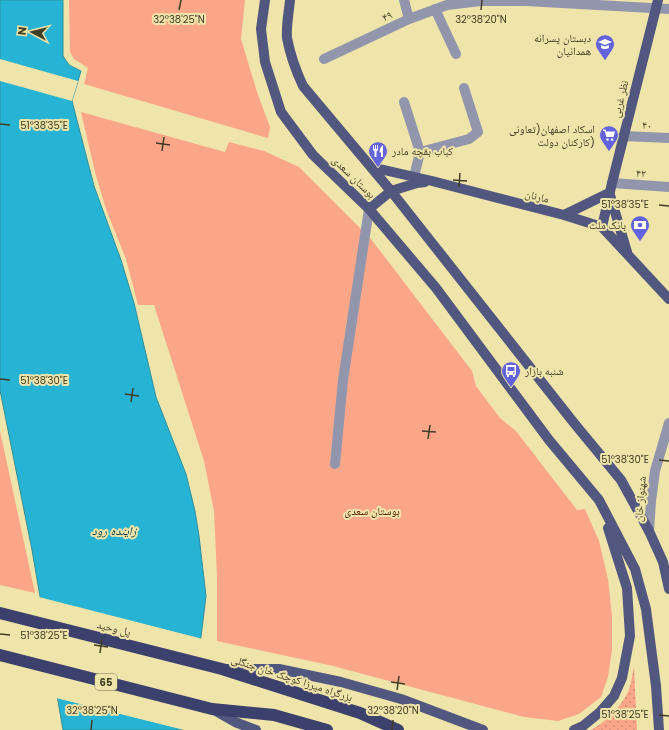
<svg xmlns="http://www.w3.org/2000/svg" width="669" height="730" viewBox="0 0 669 730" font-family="Poppins,'Noto Naskh Arabic',sans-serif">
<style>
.grass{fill:url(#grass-dots)}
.green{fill:#fca689}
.water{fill:#27b3d4;stroke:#2f90a0}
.pier{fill:#efe4a9}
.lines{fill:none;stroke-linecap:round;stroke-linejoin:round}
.minor{stroke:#9296ad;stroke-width:10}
.major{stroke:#52577f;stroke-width:10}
.highway{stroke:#3c406d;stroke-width:12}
.ticks{fill:none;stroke:#413d25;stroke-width:1.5}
.labels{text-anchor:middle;stroke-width:4;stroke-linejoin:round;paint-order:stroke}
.shield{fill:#efe4a9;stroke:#756f4d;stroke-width:1}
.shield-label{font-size:10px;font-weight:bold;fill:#413d25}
.street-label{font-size:11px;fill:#413d25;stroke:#efe4a9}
.poi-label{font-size:11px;fill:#413d25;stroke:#efe4a9;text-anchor:end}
.park-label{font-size:11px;fill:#4f1602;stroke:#efe4a9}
.water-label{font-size:12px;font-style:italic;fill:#003c49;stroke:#efe4a9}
.ticks-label{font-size:10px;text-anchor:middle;fill:#413d25;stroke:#efe4a9;stroke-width:4;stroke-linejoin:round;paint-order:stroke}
</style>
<defs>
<pattern id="grass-dots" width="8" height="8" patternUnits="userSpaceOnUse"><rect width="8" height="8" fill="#fca689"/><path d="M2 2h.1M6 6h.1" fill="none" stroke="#ce8870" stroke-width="1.8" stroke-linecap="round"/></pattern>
</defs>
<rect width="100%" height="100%" fill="#efe4a9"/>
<path class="grass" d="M634,667L637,730H591C606,722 619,709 627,694C631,687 632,675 634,667Z"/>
<path class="green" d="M69,0H245L241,39L257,92L270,127L268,138L84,84L88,68L74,59L70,52Z
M81,112L225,152L229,142L264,151L299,167L371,239L472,371L476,386L500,418L516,431L577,510L585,509L599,541L608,579L612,616V650L608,677L601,697L579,714L558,721L524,717L333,666L217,641V577L214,511L204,461L154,305H138L126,259L107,212L96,176Z
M0,431L35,593L0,585Z"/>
<path class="water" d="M0,0H63V56L69,65L81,71L72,101L94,186L121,260L134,303L156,397L186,474L195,511L199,536L206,596L201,637L182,730H63L32,550L0,390Z"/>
<path class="pier" d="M0,59L78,81L72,101L0,81Z
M39,597L203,639L184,730L56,698Z"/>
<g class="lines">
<path class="minor" d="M404,0L409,19
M435,9L456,54
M324,59L409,19L447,5L481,1H526L669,9
M404,102L420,152L414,177
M623,136L669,138
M420,152L469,139L478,132L464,88
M612,183L669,187
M335,464L343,380L369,209
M649,531L651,501L655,471L669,423"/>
<path class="major" d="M265,0L261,29L265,62L281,112L313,155L369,209L436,288L549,440L599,500L635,569L646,609L656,686L659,730
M290,0C289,12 286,25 287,38C290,54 296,71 303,86L391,191L574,423L621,480L649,531L663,562L669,589
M371,167L432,181L564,215L602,227L669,299
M610,195L627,252
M369,209L391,191L417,183L425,182
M564,215L609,193
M602,227L612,183L658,0
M228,669H279L341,682L401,699L483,730
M214,710L235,722L256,730
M574,730L583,726L600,712L614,696L622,678L630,636L627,588L608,528"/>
<path class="highway" d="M0,613L222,669L360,713L398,730
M0,655L212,709L274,715L327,730"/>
</g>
<path class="ticks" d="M179,10L181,0M481,10L482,0M0,124L10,125M156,143L170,145M162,151L164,137M453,180L467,181M459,187L460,173M659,205L669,206M0,379L10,380M125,394L139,396M131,402L133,388M422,431L436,432M428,439L430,425M659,460L669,461M0,634L10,635M94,645L108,647M100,653L102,639M391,682L405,684M397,690L399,676M659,715L669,716M91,730L92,720M392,730L393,720"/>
<defs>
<symbol id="school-pin" viewBox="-11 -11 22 30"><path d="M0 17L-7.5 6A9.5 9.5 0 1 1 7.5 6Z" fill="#6364dd" stroke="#efe4a9"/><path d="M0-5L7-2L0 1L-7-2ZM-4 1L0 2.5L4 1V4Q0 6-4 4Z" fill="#fff"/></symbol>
<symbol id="supermarket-pin" viewBox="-11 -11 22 30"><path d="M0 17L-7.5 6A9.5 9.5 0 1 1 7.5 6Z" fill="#6364dd" stroke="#efe4a9"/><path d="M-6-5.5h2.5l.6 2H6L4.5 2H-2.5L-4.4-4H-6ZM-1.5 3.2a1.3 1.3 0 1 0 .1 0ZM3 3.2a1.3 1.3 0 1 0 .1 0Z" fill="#fff"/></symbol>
<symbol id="restaurant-pin" viewBox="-11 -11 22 30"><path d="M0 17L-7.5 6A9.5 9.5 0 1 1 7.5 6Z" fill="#6364dd" stroke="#efe4a9"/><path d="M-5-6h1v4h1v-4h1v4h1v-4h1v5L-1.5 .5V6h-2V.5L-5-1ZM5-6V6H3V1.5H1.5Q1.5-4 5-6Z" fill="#fff"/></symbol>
<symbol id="bank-pin" viewBox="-11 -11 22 30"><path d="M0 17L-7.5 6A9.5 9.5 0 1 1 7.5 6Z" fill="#6364dd" stroke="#efe4a9"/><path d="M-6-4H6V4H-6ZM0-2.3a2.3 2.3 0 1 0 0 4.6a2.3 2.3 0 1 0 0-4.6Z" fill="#fff"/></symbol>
<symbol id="bus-pin" viewBox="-11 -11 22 30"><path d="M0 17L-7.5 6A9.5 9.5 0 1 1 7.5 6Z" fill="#6364dd" stroke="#efe4a9"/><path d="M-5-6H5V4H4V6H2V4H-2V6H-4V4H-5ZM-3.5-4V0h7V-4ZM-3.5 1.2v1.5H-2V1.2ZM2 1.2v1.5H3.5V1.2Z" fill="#fff"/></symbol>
</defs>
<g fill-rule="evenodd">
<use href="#school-pin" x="594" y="33" width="22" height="30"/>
<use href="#supermarket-pin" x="598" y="124" width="22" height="30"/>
<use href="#restaurant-pin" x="367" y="140" width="22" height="30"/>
<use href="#bank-pin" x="629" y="214" width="22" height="30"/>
<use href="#bus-pin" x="500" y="360" width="22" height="30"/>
</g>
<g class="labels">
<rect class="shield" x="95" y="674" width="22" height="16" rx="3"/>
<g class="shield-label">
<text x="106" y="686">65</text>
</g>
<g class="street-label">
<text transform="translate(387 16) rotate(-25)" y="4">۴۹</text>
<text transform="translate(620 99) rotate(-76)" y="4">نظر غربی</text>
<text transform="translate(647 125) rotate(2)" y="4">۴۰</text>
<text transform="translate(641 173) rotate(4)" y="4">۴۲</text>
<text transform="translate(354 177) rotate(44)" y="4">بوستان سعدی</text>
<text transform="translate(537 196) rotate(14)" y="4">مارنان</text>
<text transform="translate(640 499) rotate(-85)" y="4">شهنواز خان</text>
<text transform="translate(114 628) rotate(14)" y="4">پل وحید</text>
<text transform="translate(292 678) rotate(18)" y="4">بزرگراه میرزا کوچک خان جنگلی</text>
</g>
<g class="poi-label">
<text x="591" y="42">دبستان پسرانه<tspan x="591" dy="13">همدانیان</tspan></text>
<text x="595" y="133">اسکاد اصفهان(تعاونی<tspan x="595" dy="13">کارکنان دولت)</tspan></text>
<text x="392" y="155" text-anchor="start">کباب بقچه مادر</text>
<text x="626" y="229">بانک ملت</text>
<text x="525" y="375" text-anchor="start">شنبه بازار</text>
</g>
<g class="park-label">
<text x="372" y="515">بوستان سعدی</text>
</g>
<g class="water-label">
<text x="114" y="535">زاینده رود</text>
</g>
</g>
<g class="ticks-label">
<text x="179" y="23">32°38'25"N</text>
<text x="481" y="23">32°38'20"N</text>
<text x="44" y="129">51°38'35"E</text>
<text x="625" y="208">51°38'35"E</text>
<text x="44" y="384">51°38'30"E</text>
<text x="625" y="463">51°38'30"E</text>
<text x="44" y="639">51°38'25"E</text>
<text x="92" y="714">32°38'25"N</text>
<text x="393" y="714">32°38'20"N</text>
<text x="625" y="718">51°38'25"E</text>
</g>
<g transform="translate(32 32) rotate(277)" stroke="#efe4a9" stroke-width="3" paint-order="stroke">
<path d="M0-3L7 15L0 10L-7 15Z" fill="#413d25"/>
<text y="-6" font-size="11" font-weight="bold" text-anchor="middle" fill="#413d25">N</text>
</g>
</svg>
